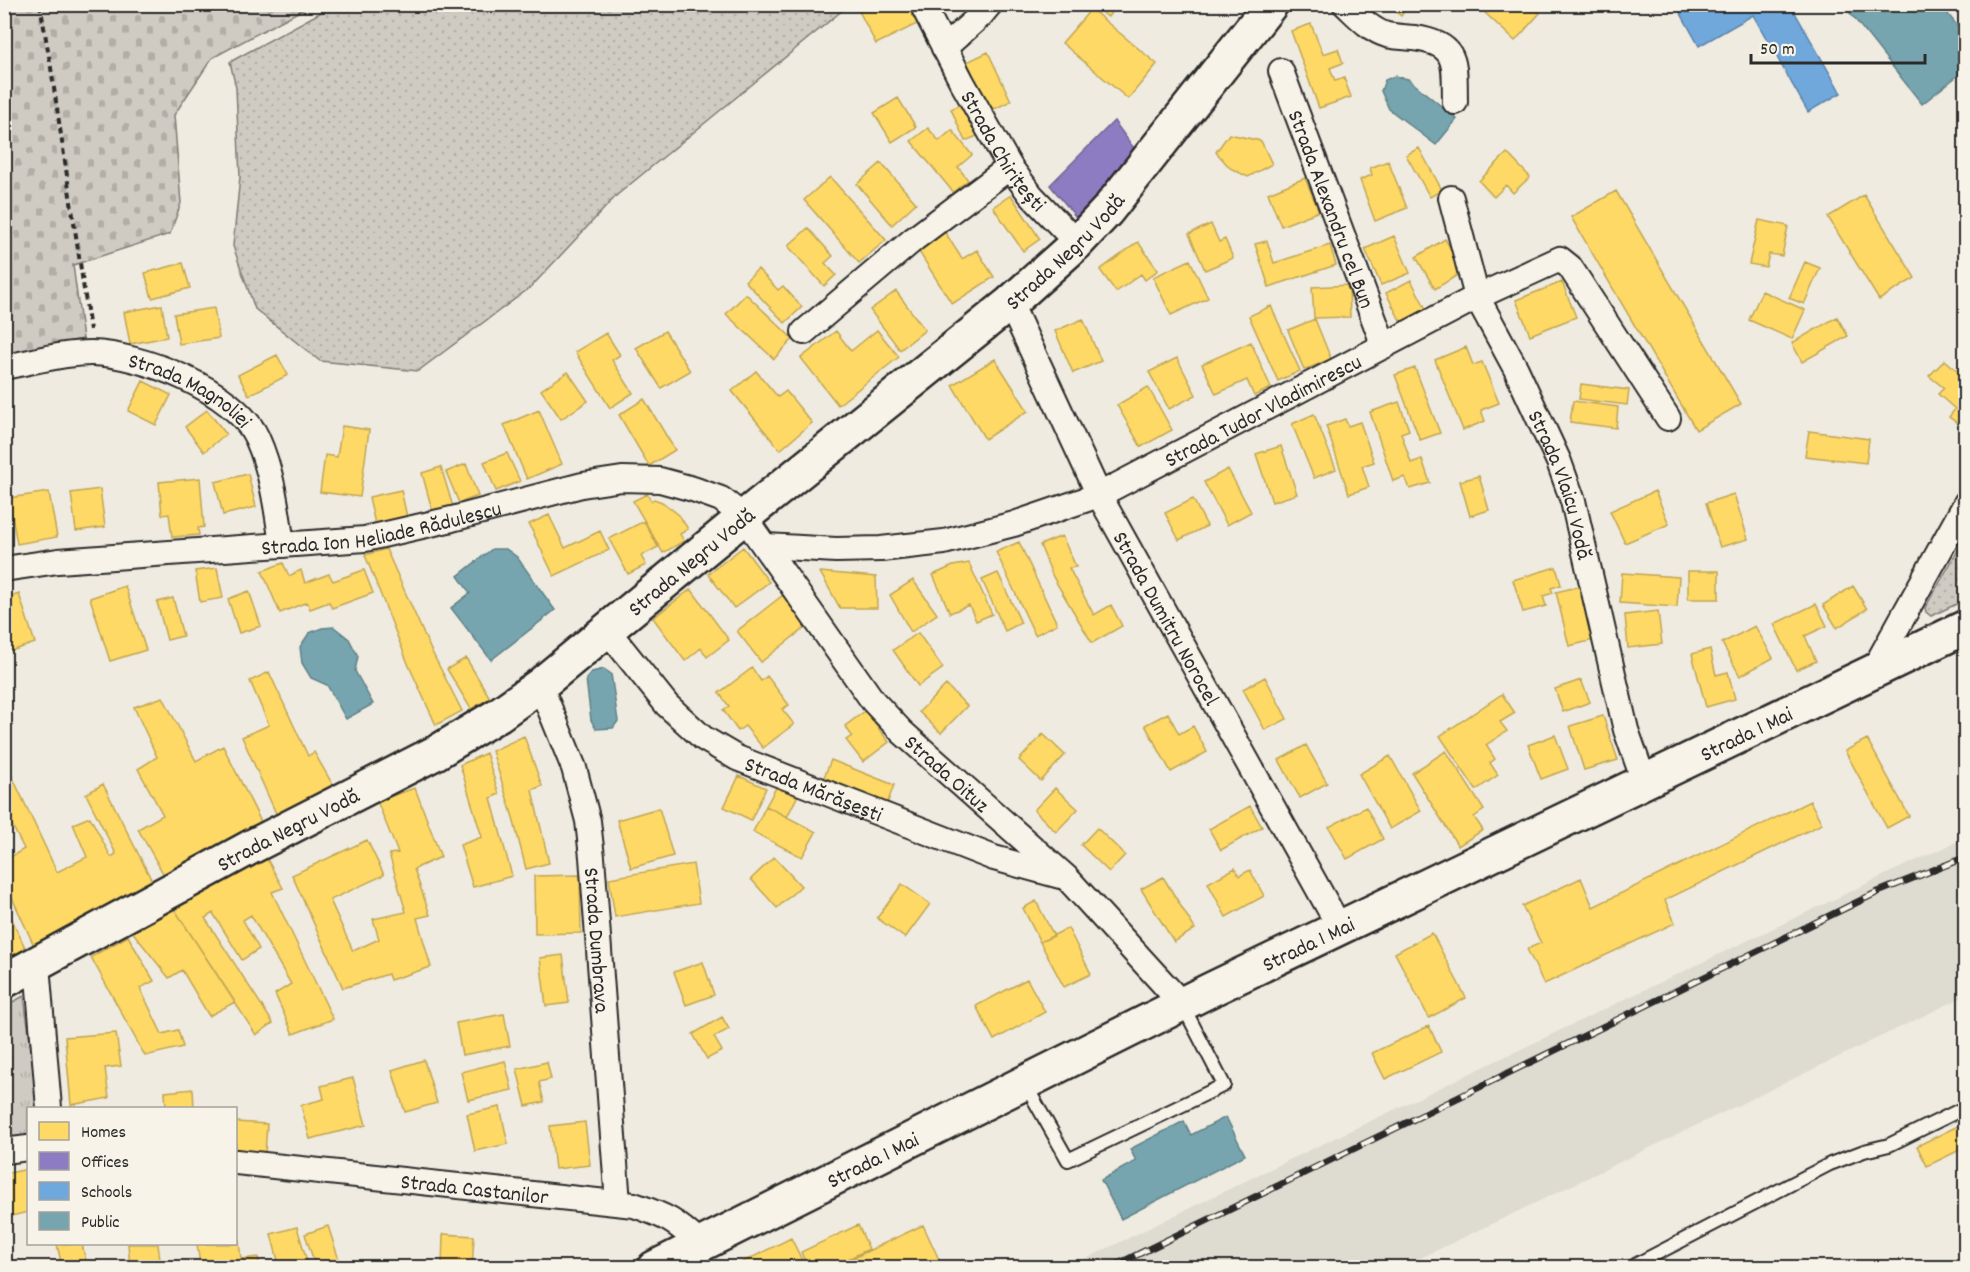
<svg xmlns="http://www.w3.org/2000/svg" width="1970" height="1272" viewBox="0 0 1970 1272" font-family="Dekko,sans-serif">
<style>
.built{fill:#dedbd1}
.grass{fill:url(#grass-dots);stroke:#7d7b76;stroke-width:1.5}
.cemetery{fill:url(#cemetery-stones);stroke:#7d7b76;stroke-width:1.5}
.park{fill:url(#park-tufts);stroke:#7d7b76;stroke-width:1.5}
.homes{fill:#ffd966;stroke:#bfa554;stroke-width:1.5}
.offices{fill:#8e7cc3;stroke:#706495;stroke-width:1.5}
.schools{fill:#6fa8dc;stroke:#5b82a7;stroke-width:1.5}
.public{fill:#76a5af;stroke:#608087;stroke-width:1.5}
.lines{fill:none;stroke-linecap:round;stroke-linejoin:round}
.service-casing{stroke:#2b2b2b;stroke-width:16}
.minor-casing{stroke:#2b2b2b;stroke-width:28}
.secondary-casing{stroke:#2b2b2b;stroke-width:38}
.primary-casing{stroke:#2b2b2b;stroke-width:38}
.path{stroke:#2b2b2b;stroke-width:4;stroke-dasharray:6 4.5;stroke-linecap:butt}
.service{stroke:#f7f3e8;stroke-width:12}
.minor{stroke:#f7f3e8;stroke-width:24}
.secondary{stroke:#f7f3e8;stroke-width:33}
.primary{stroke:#f7f3e8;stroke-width:33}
.rail-casing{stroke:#2b2b2b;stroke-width:7}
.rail{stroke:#f7f3e8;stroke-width:4.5;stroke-dasharray:14;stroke-linecap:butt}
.labels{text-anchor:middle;stroke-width:6;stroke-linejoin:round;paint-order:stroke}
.street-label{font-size:22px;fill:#2b2b2b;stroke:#f7f3e8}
</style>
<defs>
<pattern id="grass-dots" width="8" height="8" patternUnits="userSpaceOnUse" patternTransform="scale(1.5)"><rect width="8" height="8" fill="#cfcbc2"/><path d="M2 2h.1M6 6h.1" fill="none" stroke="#b2aea7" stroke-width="1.8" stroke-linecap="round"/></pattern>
<pattern id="cemetery-stones" width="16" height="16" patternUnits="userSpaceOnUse" patternTransform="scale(1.5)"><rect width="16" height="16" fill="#cfcbc2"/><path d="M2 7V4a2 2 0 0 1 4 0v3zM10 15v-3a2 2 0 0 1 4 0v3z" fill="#b2aea7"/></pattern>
<pattern id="park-tufts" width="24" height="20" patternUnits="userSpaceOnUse" patternTransform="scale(1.5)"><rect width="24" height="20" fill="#cfcbc2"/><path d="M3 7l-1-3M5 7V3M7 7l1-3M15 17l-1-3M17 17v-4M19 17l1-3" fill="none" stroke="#b2aea7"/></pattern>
</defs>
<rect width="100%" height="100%" fill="#efebe0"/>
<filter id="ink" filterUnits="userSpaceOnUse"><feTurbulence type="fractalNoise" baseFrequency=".0167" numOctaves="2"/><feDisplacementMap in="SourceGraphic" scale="12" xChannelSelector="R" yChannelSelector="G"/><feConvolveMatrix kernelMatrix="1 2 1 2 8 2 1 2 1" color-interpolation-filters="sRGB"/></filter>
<g filter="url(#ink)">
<path class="built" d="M1965,838V996L1402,1267H1069L1268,1170L1891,872Z"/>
<path class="grass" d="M336,4H849V5L617,195L531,287L418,371L320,361L255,309L233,246L240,177L236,88L230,62Z
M1965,538V600L1931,616L1926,612L1925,608Z"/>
<path class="cemetery" d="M5,4L311,5L212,58L174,115L181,203L170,234L73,265L83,339L5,354Z"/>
<path class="park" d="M24,996L39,1108H28V1142L5,1145V1006Z"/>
<path class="homes" d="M872,4H910L919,23L876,44L859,11Z
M1090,4H1117L1108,17Z
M1386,4H1409L1401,16Z
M1488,4H1531L1540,13L1515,41L1482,10Z
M1091,9L1157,64L1128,99L1062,43Z
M1311,24L1323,54L1338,49L1343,63L1330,68L1335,81L1344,78L1351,97L1319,108L1291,31Z
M988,52L1011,101L990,111L967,62Z
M898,98L916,127L892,142L874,113Z
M967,101L982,134L965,141L951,109Z
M928,128L939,141L952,130L972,155L958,167L968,180L953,192L911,141Z
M1229,134L1261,141L1272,164L1248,177L1230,168L1216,152Z
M1419,148L1442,190L1430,197L1406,155Z
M1507,153L1530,177L1513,193L1506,185L1494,197L1479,181Z
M1388,161L1407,208L1375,221L1360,180L1372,175L1370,168Z
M881,163L916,203L892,225L857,184Z
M830,177L886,240L859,263L804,200Z
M1305,178L1319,211L1281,226L1268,193Z
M1616,191L1741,404L1696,430L1571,217Z
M1011,195L1040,239L1023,251L993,207Z
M1864,195L1915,278L1879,300L1828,217Z
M1759,220L1788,226L1782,256L1769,254L1766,267L1749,264Z
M1211,224L1219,242L1225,239L1233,258L1205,270L1189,234Z
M808,228L833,256L825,263L836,275L824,286L788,246Z
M943,229L962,259L977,250L994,277L952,304L916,247Z
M1394,236L1410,273L1381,285L1365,249Z
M1445,239L1464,271L1435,289L1416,257Z
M1267,241L1274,263L1330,245L1336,265L1269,287L1255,244Z
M1138,242L1158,270L1145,280L1141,274L1116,292L1100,270Z
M1190,260L1208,298L1171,315L1153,277Z
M1805,262L1820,268L1804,304L1789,298Z
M183,263L190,288L152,298L145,273Z
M758,269L778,290L783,286L802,307L785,323L745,281Z
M1411,280L1426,309L1401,322L1386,293Z
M1562,282L1576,317L1530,335L1516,300Z
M1349,285L1350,317L1314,318L1312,287Z
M896,291L925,330L900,350L870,310Z
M1762,291L1805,310L1792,339L1749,320Z
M746,294L793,339L774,359L726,314Z
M162,305L167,337L130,344L124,312Z
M1271,306L1300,371L1278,381L1249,316Z
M214,308L219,338L179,344L174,314Z
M1837,317L1848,336L1802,362L1792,343Z
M1083,319L1101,361L1073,373L1055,331Z
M1315,319L1331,359L1304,370L1288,330Z
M877,330L899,357L838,405L801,358L836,331L851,351Z
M665,331L690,371L661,388L636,348Z
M606,333L620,355L612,360L633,393L610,408L575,352Z
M1251,342L1271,388L1254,396L1247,380L1216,394L1202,364Z
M1466,347L1473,365L1482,362L1499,403L1481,410L1485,421L1463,430L1435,360Z
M277,355L288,375L249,395L238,375Z
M1177,358L1196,395L1169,409L1149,372Z
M995,359L1028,411L985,439L952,385Z
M1945,360L1966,378V429L1949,417L1955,409L1938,394L1944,388L1929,376Z
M1415,368L1440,433L1420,440L1395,375Z
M756,371L778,397L786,391L812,423L780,450L732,391Z
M568,372L588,401L561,419L541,390Z
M143,381L171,395L156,425L128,411Z
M1581,384L1629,390L1627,405L1579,399Z
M1148,387L1172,430L1141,447L1117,405Z
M644,399L675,450L649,466L619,415Z
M1573,401L1618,407L1616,428L1570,422Z
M1399,402L1409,430L1401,433L1411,463L1422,459L1430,483L1410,489L1405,477L1393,481L1370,412Z
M207,410L226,434L204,452L185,427Z
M539,410L562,464L527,479L504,425Z
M1314,414L1336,469L1314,478L1292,424Z
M1345,419L1348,426L1360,422L1374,462L1362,466L1369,487L1349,494L1326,426Z
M342,426L369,430L360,497L320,492L325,455L337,457Z
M1809,431L1869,439L1866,463L1805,456Z
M1281,446L1297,494L1272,502L1256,454Z
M507,453L520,481L496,491L484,462Z
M466,464L478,496L459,503L446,472Z
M441,467L453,507L433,513L422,473Z
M1228,469L1251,512L1227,525L1204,482Z
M248,474L256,507L223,515L215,482Z
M1479,476L1489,510L1470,516L1460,481Z
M200,478L204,527L198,528L199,535L172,537L169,514L162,515L159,482Z
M100,489L105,527L76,531L71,493Z
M401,490L407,517L375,524L369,497Z
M1655,491L1669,524L1625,543L1610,511Z
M49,492L57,537L17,544L9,498Z
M647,494L651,501L654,499L662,502L679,515L688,529L680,534L684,541L663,553L633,501Z
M1734,494L1748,539L1720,547L1706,503Z
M1193,499L1207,526L1179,540L1165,513Z
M549,515L565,548L600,531L609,550L554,576L529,524Z
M644,521L658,547L641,556L646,565L628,574L609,539Z
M1062,536L1076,567L1069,568L1094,615L1111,605L1122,626L1092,643L1053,577L1040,545Z
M1019,542L1057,624L1035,635L996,552Z
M743,547L769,582L734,608L708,574Z
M386,549L430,648L462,711L436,725L409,666L365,555Z
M283,563L289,576L301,570L305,583L329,574L333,581L364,570L373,593L332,608L329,602L310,609L307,602L280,613L262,571Z
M969,563L992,614L976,621L969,605L950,613L933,575L953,566Z
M1556,567L1561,585L1551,588L1553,593L1543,596L1546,606L1523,612L1513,580Z
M217,568L223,598L200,602L195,571Z
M1688,571H1719V599H1688Z
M820,572L876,577L877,608H840Z
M998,573L1021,623L1005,631L982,580Z
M1622,573L1679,577L1677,607L1620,603Z
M913,580L937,614L911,632L890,595Z
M1589,584L1602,638L1569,646L1556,592Z
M125,586L146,650L110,661L90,598Z
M1853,586L1867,609L1837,628L1823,605Z
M691,589L729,640L707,657L701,648L685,661L653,618Z
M249,591L261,626L239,633L228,599Z
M19,594L35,643L11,651L4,630V599Z
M783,595L807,626L761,662L737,631Z
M173,598L183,636L167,640L157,602Z
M1816,604L1827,626L1805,636L1816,661L1796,670L1774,624Z
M1658,611L1662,644L1628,648L1625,615Z
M1755,626L1773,658L1740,676L1722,643Z
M918,633L943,668L918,686L893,650Z
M1710,649L1716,675L1728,672L1735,699L1706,707L1692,654Z
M466,658L490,698L471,709L447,669Z
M752,668L761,681L767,676L789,705L782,709L794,724L763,748L745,726L738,731L723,710L729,706L719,693Z
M269,672L308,756L314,752L334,787L278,818L242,737L269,725L250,681Z
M1265,677L1287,719L1265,730L1243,689Z
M1581,680L1590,702L1563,712L1555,689Z
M946,685L967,706L941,733L919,712Z
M1502,694L1515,713L1500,722L1507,731L1486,745L1495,759L1490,763L1498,775L1476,790L1440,736Z
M163,697L196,761L223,746L261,822L164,875L138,829L163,815L138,769L157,757L134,707Z
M865,711L889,742L863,762L846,740L852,736L845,726Z
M1168,713L1179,734L1193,726L1207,752L1171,772L1145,725Z
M1603,716L1618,760L1584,770L1570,726Z
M1043,734L1065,755L1041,781L1019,760Z
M1555,735L1568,769L1541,779L1528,745Z
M524,736L542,786L532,790L549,863L526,869L512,814L492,751Z
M1867,739L1909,816L1887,828L1845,751Z
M1306,745L1327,783L1300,798L1279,760Z
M1446,751L1484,810L1474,817L1483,830L1458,846L1412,773Z
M486,753L499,794L491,798L512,876L473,887L460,845L482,837L460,765Z
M1390,756L1421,811L1390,829L1359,774Z
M4,759L57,872L87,857L73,824L90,817L111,857L116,854L86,794L103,784L152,881L36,950L4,880V861L24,849L4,809Z
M831,760L894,785L886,807L822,782Z
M739,776L766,788L751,820L724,807Z
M778,784L798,795L787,817L766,806Z
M415,788L441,857L414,869L430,915L417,918L431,967L390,980L388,974L343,988L292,875L367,840L384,875L330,900L353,951L379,939L373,919L406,912L389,854L398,853L377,801Z
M1055,788L1078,809L1056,832L1034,810Z
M1810,801L1822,824L1665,900L1675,923L1544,984L1527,949L1541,943L1522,906L1581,878L1593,907Z
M766,806L816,832L802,857L753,832Z
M1250,806L1262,827L1221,850L1209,829Z
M1366,807L1383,839L1347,859L1329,827Z
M659,808L673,856L631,868L617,820Z
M1097,828L1125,855L1109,872L1081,845Z
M774,857L801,886L777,908L751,879Z
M267,859L283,888L272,892L333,1019L293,1034L275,994L291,984L251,915L243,920L259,949L242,960L213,913L205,918L273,1023L256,1035L173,907Z
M693,864L699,903L615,917L609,878Z
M1235,868L1239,876L1250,870L1264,896L1226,917L1208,883Z
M580,875L581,933L535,934L534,876Z
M1163,877L1195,929L1174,942L1141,889Z
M902,884L930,904L905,938L877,918Z
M1036,901L1054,936L1040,942L1023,908Z
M4,902L28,954L4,966Z
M173,907L235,1002L209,1016L182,970L169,978L131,930Z
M1068,928L1091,974L1064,987L1040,942Z
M1432,933L1466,998L1429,1018L1395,953Z
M128,936L154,981L140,988L162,1034L178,1030L183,1047L145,1056L91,957Z
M563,955L569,1003L546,1006L540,958Z
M703,962L714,995L686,1005L674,972Z
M1027,979L1045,1012L994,1040L976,1006Z
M504,1014L510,1046L462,1055L456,1023Z
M722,1017L729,1029L714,1037L722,1051L707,1059L693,1034Z
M1429,1026L1441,1052L1385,1079L1372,1053Z
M116,1033L121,1066L105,1068L109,1098L71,1105L65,1037Z
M424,1060L437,1103L405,1112L392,1070Z
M505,1061L512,1090L468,1100L461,1072Z
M547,1062L551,1079L539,1082L544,1102L526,1106L517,1069Z
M353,1078L366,1125L310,1139L301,1105L324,1099L321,1086Z
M193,1089L194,1108H166L165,1092Z
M500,1107L508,1144L475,1151L467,1114Z
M236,1122L267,1124L265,1154L236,1152Z
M585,1122L590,1165L555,1169L550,1126Z
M1966,1122V1147L1927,1166L1917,1146Z
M28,1169V1212L7,1217L4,1207V1174Z
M236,1216L241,1259L258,1257L260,1268H218L217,1262L200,1264L197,1244H236Z
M858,1225L869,1249L829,1268H808L801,1252Z
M923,1225L943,1268H832Z
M328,1226L341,1266L316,1268L305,1234Z
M297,1227L309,1268H280L271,1234Z
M443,1234L474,1236L472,1268H442Z
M791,1238L806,1268H738L737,1265Z
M57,1244H82L86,1261L62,1267Z
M128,1244H158L161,1268H130Z"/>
<path class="offices" d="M1114,121L1136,151L1080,222L1050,185Z"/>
<path class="schools" d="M1688,4H1790L1841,93L1808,112L1753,15L1699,46L1679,10Z"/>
<path class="public" d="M1843,4H1940L1966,37V69L1922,104Z
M1395,76L1408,79L1457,119L1436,145L1389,109L1381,91L1385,80Z
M492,549H506L517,557L555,610L491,660L451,608L470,593L458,576Z
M334,627L349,639L358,656L355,671L373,704L346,719L327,685L311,678L302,663L300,647L309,633L322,628Z
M604,669L611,674L618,721L613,728L596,729L591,720L586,679L592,672Z
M1226,1117L1245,1155L1121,1219L1101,1180L1136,1161L1130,1149L1184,1121L1191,1135Z"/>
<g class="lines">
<defs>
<path id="service" d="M1025,1084L1068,1160L1224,1085L1182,1004
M1629,1268L1830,1164L1864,1151L1889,1145L1966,1107"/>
<g id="minor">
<path id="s1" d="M922,4L962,82L1010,167L1031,195L1077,243"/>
<path d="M1345,4C1357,15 1370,30 1387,35C1396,37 1405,37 1414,38C1460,44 1454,64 1455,102"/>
<path d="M944,48L980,16L990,4"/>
<path id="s2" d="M1281,71L1384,346"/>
<path id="s3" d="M1451,198L1477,297L1516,369L1559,462L1573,501L1626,730L1644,781"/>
<path id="s4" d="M1010,303L1099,495L1340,928"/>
<path d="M804,332L914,239L1010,167"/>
<path id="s5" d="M4,367C33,362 62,353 91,353C141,354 235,390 257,438C272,471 277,509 282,545"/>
<path id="s6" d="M766,546L836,550L881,549L944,542L1014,524L1099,495L1477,297L1560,259L1570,267L1668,418"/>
<path id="s7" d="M4,569L58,561L365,539L452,519L582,485L622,479L660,480L693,489L721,499L744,517L873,701L902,732L1067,878L1182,1004"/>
<path id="s8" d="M607,630L667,705L703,738L737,758L994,858L1060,876"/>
<path d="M1873,671L1966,503"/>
<path id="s9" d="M540,685L574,768L588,821L592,857L618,1203"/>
<path d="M37,965L49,1108"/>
<path d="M4,1151L28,1148"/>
<path id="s10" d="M236,1162L634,1205C666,1216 676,1221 701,1245"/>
</g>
<g id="secondary">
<path id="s11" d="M654,1268L1210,990L1966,627"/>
</g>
<g id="primary">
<path id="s12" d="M4,981L251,847L437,752L498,715L540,685L744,517L1010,303L1077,243L1107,211L1271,4"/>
</g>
</defs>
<use href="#service" class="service-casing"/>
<use href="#minor" class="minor-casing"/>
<use href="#secondary" class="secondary-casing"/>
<use href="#primary" class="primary-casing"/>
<path class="path" d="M40,4L51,68L90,330"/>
<use href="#service" class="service"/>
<use href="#minor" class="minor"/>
<use href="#secondary" class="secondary"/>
<use href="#primary" class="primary"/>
<defs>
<path id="rail" d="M1110,1268L1878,892L1966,857"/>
</defs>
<use href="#rail" class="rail-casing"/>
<use href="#rail" class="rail"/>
</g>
</g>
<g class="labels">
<g class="street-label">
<text dy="8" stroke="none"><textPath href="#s1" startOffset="168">Strada Chirițești</textPath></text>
<text dy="8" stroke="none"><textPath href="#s2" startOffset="147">Strada Alexandru cel Bun</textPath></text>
<text dy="8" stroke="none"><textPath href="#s12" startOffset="1294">Strada Negru Vodă</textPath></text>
<text dy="8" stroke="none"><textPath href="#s5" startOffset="196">Strada Magnoliei</textPath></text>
<text dy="8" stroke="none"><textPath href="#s6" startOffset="525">Strada Tudor Vladimirescu</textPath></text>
<text dy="8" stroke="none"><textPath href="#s3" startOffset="309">Strada Vlaicu Vodă</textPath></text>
<text dy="8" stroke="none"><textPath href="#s7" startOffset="380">Strada Ion Heliade Rădulescu</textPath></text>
<text dy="8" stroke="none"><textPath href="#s12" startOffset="808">Strada Negru Vodă</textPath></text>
<text dy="8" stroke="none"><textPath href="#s4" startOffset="352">Strada Dumitru Norocel</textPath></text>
<text dy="8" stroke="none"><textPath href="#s11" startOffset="1216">Strada 1 Mai</textPath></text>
<text dy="8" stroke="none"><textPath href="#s7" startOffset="1086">Strada Oituz</textPath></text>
<text dy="8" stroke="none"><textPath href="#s8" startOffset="267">Strada Mărășești</textPath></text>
<text dy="8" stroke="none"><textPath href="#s12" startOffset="322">Strada Negru Vodă</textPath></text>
<text dy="8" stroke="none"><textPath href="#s9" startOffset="264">Strada Dumbrava</textPath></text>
<text dy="8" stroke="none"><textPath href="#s11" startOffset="730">Strada 1 Mai</textPath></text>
<text dy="8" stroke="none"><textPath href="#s11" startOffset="244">Strada 1 Mai</textPath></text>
<text dy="8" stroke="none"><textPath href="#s10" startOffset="240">Strada Castanilor</textPath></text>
</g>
</g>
<rect width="1970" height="1272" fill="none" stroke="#f7f3e8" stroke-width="24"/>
<rect x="12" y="12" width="1946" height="1248" fill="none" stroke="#2b2b2b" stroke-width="2" filter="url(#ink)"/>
<rect x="27" y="1107" width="210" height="138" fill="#f7f3e8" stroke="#a5a39c" stroke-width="1.5"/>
<rect x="39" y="1122" width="30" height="18" fill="#ffd966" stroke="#a5a39c" stroke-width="1.5"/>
<text x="81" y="1137" font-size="18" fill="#2b2b2b">Homes</text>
<rect x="39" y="1152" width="30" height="18" fill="#8e7cc3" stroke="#a5a39c" stroke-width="1.5"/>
<text x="81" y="1167" font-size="18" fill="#2b2b2b">Offices</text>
<rect x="39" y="1182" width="30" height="18" fill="#6fa8dc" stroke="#a5a39c" stroke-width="1.5"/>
<text x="81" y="1197" font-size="18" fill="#2b2b2b">Schools</text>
<rect x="39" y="1212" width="30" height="18" fill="#76a5af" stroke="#a5a39c" stroke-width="1.5"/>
<text x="81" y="1227" font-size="18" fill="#2b2b2b">Public</text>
<path d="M1751 54v9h174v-9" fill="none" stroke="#2b2b2b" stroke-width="3"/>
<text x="1760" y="54" font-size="18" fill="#2b2b2b" stroke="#f7f3e8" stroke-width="4.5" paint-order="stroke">50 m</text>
</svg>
